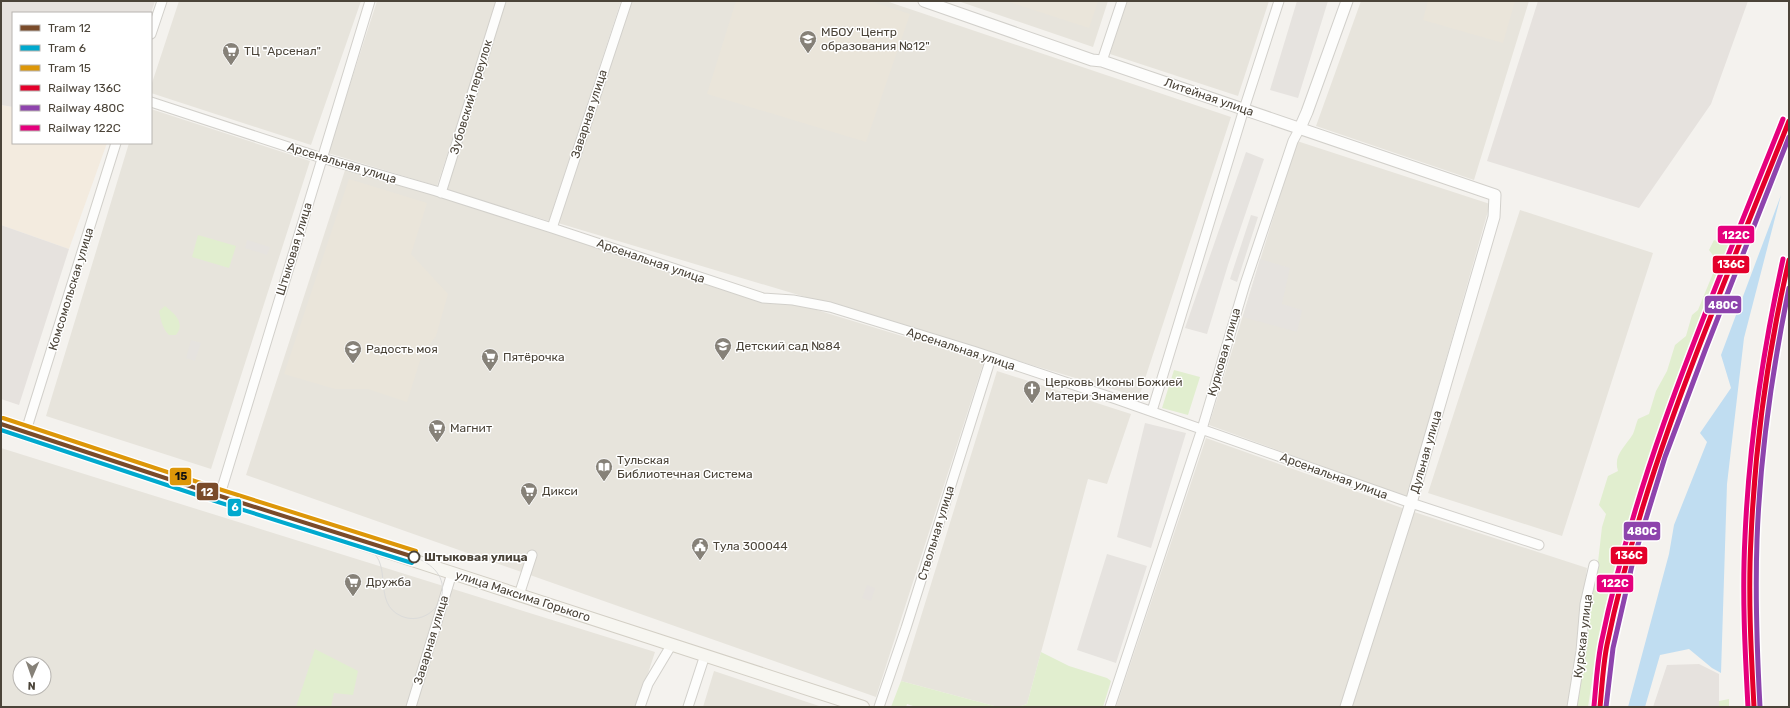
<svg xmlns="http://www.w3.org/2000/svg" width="1790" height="708" viewBox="0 0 1790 708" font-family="Rubik,sans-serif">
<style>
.residential{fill:#e7e4dc;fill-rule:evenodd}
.commercial{fill:#f3ebdf}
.industrial{fill:#e6e2de}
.education{fill:#eae5da}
.green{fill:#e1eecf}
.parking{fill:#e6e3df}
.water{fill:#c0ddf1}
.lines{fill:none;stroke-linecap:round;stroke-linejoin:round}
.minor-casing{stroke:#d2d0cb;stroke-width:11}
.tertiary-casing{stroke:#d2d0cb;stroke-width:13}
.secondary-casing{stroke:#d3cfc5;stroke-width:14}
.minor{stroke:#fdfdfc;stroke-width:9}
.tertiary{stroke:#fdfdfc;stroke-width:11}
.secondary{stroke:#f7f6f1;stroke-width:12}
.tram{stroke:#dbdbda;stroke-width:1}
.rail-1-casing{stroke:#fff;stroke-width:8}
.rail-2-casing{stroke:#fff;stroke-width:8}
.rail-3-casing{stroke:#fff;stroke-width:8}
.rail-1{stroke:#e4002b;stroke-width:5}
.rail-2{stroke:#8e44ad;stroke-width:5}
.rail-3{stroke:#e5007d;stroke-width:5}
.tram-1-casing{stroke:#fff;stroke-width:7}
.tram-2-casing{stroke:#fff;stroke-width:7}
.tram-3-casing{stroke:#fff;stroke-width:7}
.tram-1{stroke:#7a4b2a;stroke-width:4}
.tram-2{stroke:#00a9ce;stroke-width:4}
.tram-3{stroke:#dd9709;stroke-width:4}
.stop-dot{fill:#fff;stroke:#4b4439;stroke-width:2}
.labels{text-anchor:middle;stroke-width:3;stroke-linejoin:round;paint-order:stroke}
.poi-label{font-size:12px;fill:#4b4439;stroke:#fff;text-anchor:start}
.street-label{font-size:12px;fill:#4b4439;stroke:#fff}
.stop-label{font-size:12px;font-weight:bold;fill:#4b4439;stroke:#fff;text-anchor:start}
.line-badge{stroke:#fff;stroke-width:1.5}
.badge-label{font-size:11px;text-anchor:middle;font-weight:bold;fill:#fff}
.pale-badge-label{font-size:11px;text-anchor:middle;font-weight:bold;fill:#111}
</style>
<rect width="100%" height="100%" fill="#f4f2ee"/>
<path class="residential" d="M179,1H361L311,145L151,93V86Z
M377,1H497L437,186L328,153Z
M504,1H621L549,221L445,190Z
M632,1H886L1231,117L1139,397L558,223Z
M958,1H1108L1093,47Z
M1126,1H1269L1238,96L1110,54Z
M1361,1H1529L1474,180L1316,126Z
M151,109L310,161L211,469L46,416L129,143H151Z
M1297,141L1490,204L1407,497L1209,425Z
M347,164L601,244L984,361L876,697L246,475Z
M1520,210L1653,253L1562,536L1428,493Z
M997,371L1131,414L1107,484L1088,479L1027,704L1018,707H998L901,681Z
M1206,438L1405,509L1341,707H1116Z
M1,448L655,652L637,707H1ZM20,664H44V688H20Z
M1411,511L1587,568L1571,685L1567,707H1352Z
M714,671L822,707H703Z"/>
<path class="commercial" d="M1,105L13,107V143H107L69,249L1,225Z"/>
<path class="industrial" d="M1,1H155L151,13H13V107L1,105Z
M1538,1H1748L1711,104L1639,208L1487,161Z
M1,225L69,249L19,405L1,399Z
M867,585L875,588L871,601L862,598Z
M1699,664L1719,674V707H1653L1667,665Z"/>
<path class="education" d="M736,1H869L910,14L866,142L707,94Z
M1006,1H1098L1089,28Z
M1428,1H1515L1503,43L1423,20Z
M349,179L427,203L411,254L448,294L436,336L422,354L407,402L368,389H335L284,374Z"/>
<path class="green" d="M198,235L236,246L229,268L192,257Z
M1714,240L1735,248L1703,324L1646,476L1635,507L1626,542L1617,557L1602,622L1600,645L1594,667L1588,707H1576L1588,604L1598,562L1602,527L1606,514L1599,505L1608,476L1618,471C1613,455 1625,447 1633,434C1635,429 1636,424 1638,419L1649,414L1656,391L1667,371L1675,345L1686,336L1692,315L1698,310L1716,266L1715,258L1709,250Z
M165,306C174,313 186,323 176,335H169C162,328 161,320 159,311Z
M1174,370L1200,377L1188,415L1162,408Z
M315,649L358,671L353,695L334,693L331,707H296Z
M1041,652L1069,666L1107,678L1111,681L1103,707H1018L1027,704Z
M901,681L998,707H916L907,704L906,707H891Z
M1729,699V707H1719V701Z"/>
<path class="parking" d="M1297,1H1328L1298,98L1270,90Z
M1246,152L1264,159L1228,265L1207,334L1185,328Z
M1251,215L1258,217L1237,282L1230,279Z
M247,240L270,247L267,255L245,248Z
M1260,259L1290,268L1282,304L1302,310L1297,332L1243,317Z
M191,340L201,343L195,361L186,358Z
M1145,423L1186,433L1151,548L1117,537Z
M1107,554L1147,566L1116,663L1077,650Z"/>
<path class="water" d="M1781,195L1744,338L1727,484L1721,673L1712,668L1689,649L1660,655L1645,707H1628L1669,554L1674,525L1707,442L1700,433L1731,388L1721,355Z"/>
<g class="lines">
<defs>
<path id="minor" d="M151,34L162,1
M1102,61L1122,1
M151,102L322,158L436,191L552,228L763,298L793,300L830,307L973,351L1116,399L1411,503L1539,545
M441,193L501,1
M552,228L627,1
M1152,411L1244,109L1279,1
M25,434L116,143
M219,498L370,1
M519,595L532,555
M411,707L452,573
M640,707L648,684L672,644
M688,707L705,655
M879,707L906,628L991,358
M1110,707L1202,429L1245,284L1293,141L1300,128
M1572,707L1581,651L1585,604L1594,565"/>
<path id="tertiary" d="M924,1L1092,60L1102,61L1495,195L1494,217L1411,503L1346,707
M1300,128L1307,112L1347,1"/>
<path id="secondary" d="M1,426L863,707"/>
</defs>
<use href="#minor" class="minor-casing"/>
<use href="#tertiary" class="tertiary-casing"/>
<use href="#secondary" class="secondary-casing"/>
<use href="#minor" class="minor"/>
<use href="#tertiary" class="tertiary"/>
<use href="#secondary" class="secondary"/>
<path class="tram" d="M257,512L370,550C393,565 372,603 401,616C435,631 468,576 414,557"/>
<defs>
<path id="rail-1" d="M1600,707C1602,687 1603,665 1607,645C1644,464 1721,293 1789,121
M1754,707C1751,651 1748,594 1751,538C1755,445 1768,351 1789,260"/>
<path id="rail-2" d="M1606,707L1613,648L1633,561L1665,457L1706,348L1789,137
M1760,707C1757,651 1755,596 1757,540C1760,456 1772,371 1789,288"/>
<path id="rail-3" d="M1594,706C1596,686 1597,665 1601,644C1638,462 1715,291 1783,119
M1748,707C1745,651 1742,594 1745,537C1749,444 1763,350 1783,259"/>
</defs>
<use href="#rail-1" class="rail-1-casing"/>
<use href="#rail-2" class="rail-2-casing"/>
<use href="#rail-3" class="rail-3-casing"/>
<use href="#rail-1" class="rail-1"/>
<use href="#rail-2" class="rail-2"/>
<use href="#rail-3" class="rail-3"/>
<defs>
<path id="tram-1" d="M1,424L220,496L414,557"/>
<path id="tram-2" d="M1,430L218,502L412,563"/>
<path id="tram-3" d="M3,418L222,490L416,551"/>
</defs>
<use href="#tram-1" class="tram-1-casing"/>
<use href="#tram-2" class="tram-2-casing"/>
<use href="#tram-3" class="tram-3-casing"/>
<use href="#tram-1" class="tram-1"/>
<use href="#tram-2" class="tram-2"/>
<use href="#tram-3" class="tram-3"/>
</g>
<defs>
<symbol id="school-pin" viewBox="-11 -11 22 30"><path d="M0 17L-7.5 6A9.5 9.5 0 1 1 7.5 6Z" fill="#868178" stroke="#fff"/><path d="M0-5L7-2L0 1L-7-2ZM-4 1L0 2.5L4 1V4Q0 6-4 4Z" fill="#fff"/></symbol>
<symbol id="supermarket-pin" viewBox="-11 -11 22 30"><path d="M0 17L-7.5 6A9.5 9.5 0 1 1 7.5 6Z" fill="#868178" stroke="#fff"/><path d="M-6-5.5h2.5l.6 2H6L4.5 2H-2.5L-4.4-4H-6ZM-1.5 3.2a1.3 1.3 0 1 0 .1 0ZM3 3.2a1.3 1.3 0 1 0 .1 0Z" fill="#fff"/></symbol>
<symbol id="church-pin" viewBox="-11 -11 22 30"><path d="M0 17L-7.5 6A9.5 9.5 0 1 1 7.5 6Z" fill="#868178" stroke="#fff"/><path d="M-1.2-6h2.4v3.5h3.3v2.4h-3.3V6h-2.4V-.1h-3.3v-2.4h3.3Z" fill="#fff"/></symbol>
<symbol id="library-pin" viewBox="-11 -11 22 30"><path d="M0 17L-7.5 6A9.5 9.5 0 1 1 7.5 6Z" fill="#868178" stroke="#fff"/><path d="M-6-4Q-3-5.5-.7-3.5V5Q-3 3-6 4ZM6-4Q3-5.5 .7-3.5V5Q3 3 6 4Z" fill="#fff"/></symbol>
<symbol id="civic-pin" viewBox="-11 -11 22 30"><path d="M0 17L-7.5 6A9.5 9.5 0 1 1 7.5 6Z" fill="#868178" stroke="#fff"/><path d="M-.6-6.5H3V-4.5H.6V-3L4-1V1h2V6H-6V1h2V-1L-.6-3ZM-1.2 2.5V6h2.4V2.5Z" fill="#fff"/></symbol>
</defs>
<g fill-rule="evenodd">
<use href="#school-pin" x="798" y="29" width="20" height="27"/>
<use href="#supermarket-pin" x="221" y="41" width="20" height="27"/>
<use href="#school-pin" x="713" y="336" width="20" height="27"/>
<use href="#school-pin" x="343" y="339" width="20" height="27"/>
<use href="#supermarket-pin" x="480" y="347" width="20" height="27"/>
<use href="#church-pin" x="1022" y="379" width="20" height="27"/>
<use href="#supermarket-pin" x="427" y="418" width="20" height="27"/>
<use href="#library-pin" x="594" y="457" width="20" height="27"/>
<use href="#supermarket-pin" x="519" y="481" width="20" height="27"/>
<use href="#civic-pin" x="690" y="536" width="20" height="27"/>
<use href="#supermarket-pin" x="343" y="572" width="20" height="27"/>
</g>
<circle class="stop-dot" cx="414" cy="557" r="5.5"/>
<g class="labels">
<g class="poi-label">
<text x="821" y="36">МБОУ "Центр<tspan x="821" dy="14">образования №12"</tspan></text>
<text x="244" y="55">ТЦ "Арсенал"</text>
<text x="736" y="350">Детский сад №84</text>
<text x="366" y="353">Радость моя</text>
<text x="503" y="361">Пятёрочка</text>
<text x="1045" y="386">Церковь Иконы Божией<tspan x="1045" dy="14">Матери Знамение</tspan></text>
<text x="450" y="432">Магнит</text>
<text x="617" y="464">Тульская<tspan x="617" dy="14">Библиотечная Система</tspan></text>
<text x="542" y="495">Дикси</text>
<text x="713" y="550">Тула 300044</text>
<text x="366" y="586">Дружба</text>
</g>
<g class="street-label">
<text transform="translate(471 97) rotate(-73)" y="4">Зубовский переулок</text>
<text transform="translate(1209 97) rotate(19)" y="4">Литейная улица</text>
<text transform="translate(589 114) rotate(-72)" y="4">Заварная улица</text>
<text transform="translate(342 163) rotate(17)" y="4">Арсенальная улица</text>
<text transform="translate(294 249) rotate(-73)" y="4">Штыковая улица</text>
<text transform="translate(651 261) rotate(19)" y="4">Арсенальная улица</text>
<text transform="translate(71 289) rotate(-73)" y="4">Комсомольская улица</text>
<text transform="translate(961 349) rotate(18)" y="4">Арсенальная улица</text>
<text transform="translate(1224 352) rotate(-74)" y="4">Курковая улица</text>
<text transform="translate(1426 452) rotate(-74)" y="4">Дульная улица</text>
<text transform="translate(1334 476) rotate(20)" y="4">Арсенальная улица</text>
<text transform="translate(936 533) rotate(-73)" y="4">Ствольная улица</text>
<text transform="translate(523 596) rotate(18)" y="4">улица Максима Горького</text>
<text transform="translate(1583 636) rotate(-83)" y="4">Курская улица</text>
<text transform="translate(431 640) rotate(-73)" y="4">Заварная улица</text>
</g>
<g class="stop-label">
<text x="424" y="561">Штыковая улица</text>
</g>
</g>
<g class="line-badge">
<rect x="1717" y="225" width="38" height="19" rx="4" fill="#e5007d"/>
<rect x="1712" y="255" width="38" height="19" rx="4" fill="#e4002b"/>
<rect x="1704" y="295" width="38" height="19" rx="4" fill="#8e44ad"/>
<rect x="169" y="467" width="23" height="19" rx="4" fill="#dd9709"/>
<rect x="196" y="482" width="23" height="19" rx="4" fill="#7a4b2a"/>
<rect x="227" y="498" width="15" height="19" rx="4" fill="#00a9ce"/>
<rect x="1623" y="521" width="38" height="20" rx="4" fill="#8e44ad"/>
<rect x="1610" y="546" width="38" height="19" rx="4" fill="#e4002b"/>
<rect x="1596" y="574" width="38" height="19" rx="4" fill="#e5007d"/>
</g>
<g class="badge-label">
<text x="1736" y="239">122С</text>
<text x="1731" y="268">136С</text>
<text x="1723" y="309">480С</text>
<text x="207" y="496">12</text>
<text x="235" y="511">6</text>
<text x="1642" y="535">480С</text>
<text x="1629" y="559">136С</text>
<text x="1615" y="587">122С</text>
</g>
<g class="pale-badge-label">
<text x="181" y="480">15</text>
</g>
<rect width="1790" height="708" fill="none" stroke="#4b4439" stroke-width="4"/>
<rect x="12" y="12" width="140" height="132" fill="#ffffff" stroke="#b7b4b0"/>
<rect x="20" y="25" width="20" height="6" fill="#7a4b2a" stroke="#b7b4b0"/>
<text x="48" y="32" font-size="12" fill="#4b4439">Tram 12</text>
<rect x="20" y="45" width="20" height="6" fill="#00a9ce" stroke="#b7b4b0"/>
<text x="48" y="52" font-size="12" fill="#4b4439">Tram 6</text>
<rect x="20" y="65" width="20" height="6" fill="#dd9709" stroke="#b7b4b0"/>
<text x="48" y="72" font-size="12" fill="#4b4439">Tram 15</text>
<rect x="20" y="85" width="20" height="6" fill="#e4002b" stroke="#b7b4b0"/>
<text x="48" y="92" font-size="12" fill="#4b4439">Railway 136С</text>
<rect x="20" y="105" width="20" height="6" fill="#8e44ad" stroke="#b7b4b0"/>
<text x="48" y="112" font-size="12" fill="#4b4439">Railway 480С</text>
<rect x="20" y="125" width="20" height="6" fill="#e5007d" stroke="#b7b4b0"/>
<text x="48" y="132" font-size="12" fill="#4b4439">Railway 122С</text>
<g transform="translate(32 676) rotate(182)"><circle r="19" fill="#ffffff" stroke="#b7b4b0"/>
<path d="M0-3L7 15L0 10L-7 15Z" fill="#868178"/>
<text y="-6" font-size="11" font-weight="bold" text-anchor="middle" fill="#4b4439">N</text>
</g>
</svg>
